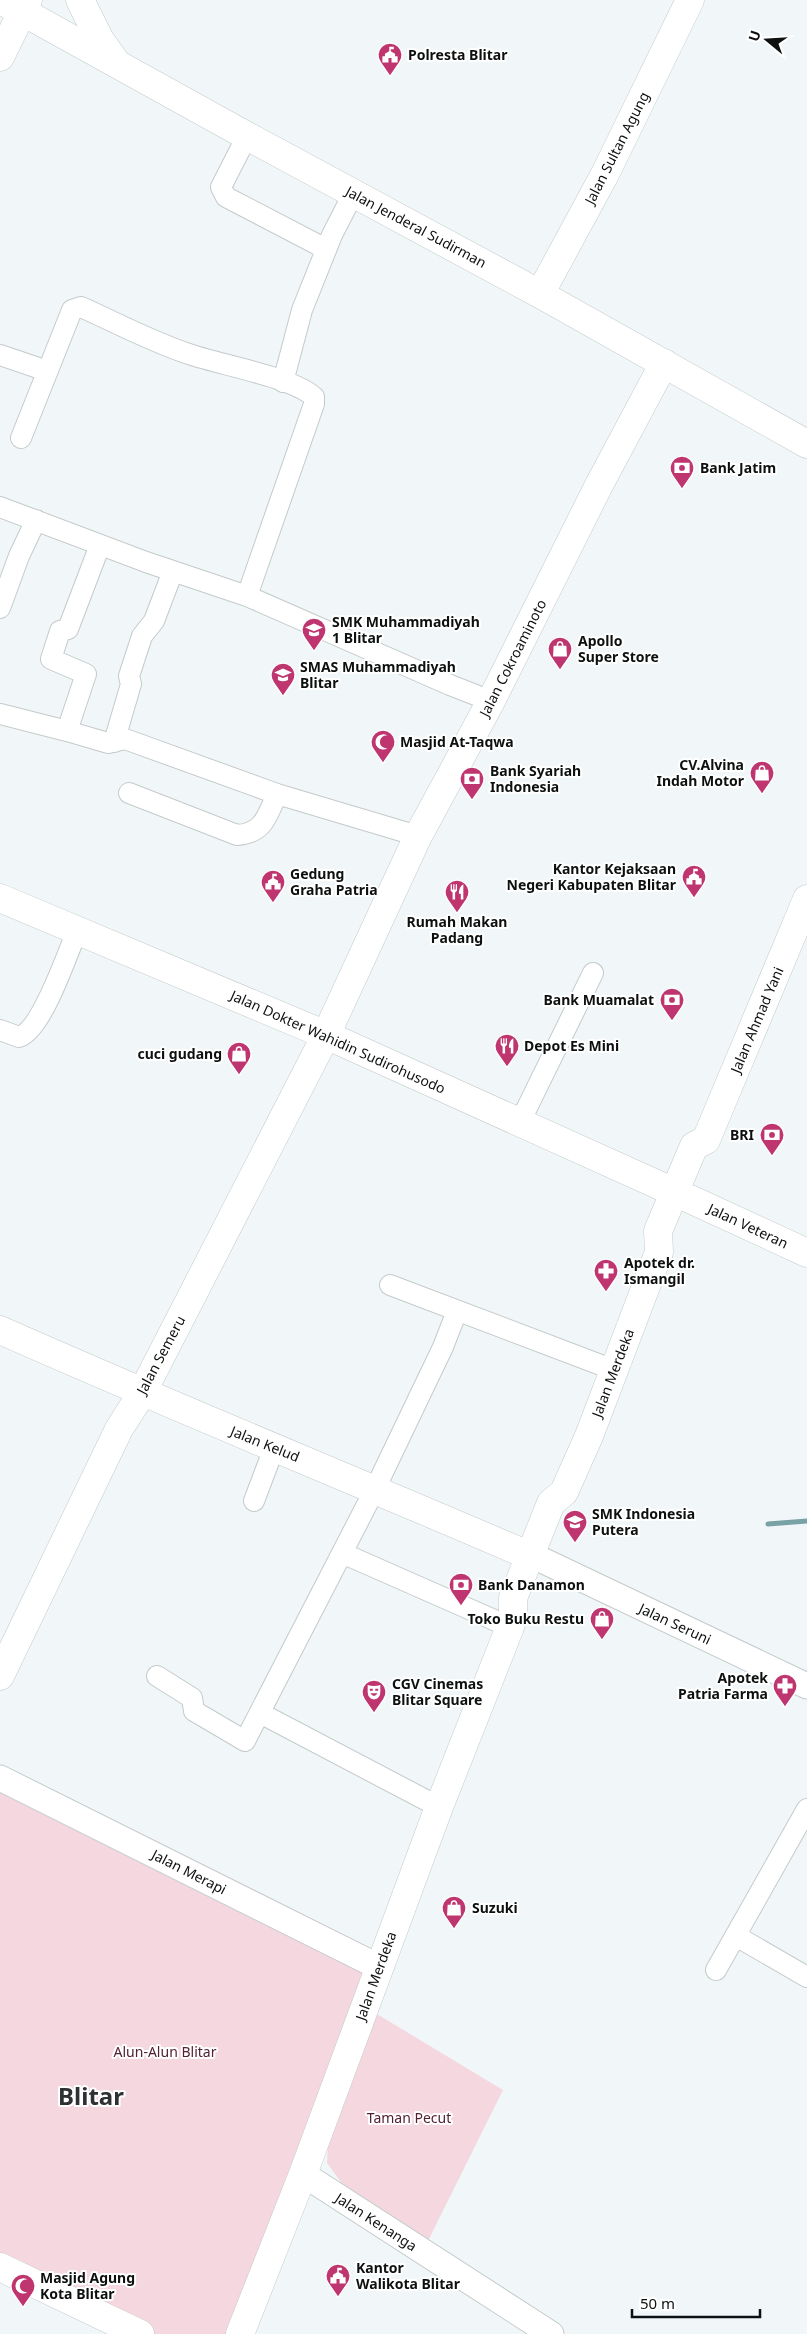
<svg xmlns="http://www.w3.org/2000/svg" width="807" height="2334" viewBox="0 0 807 2334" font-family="'Noto Sans',sans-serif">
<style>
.green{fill:#f5d7df}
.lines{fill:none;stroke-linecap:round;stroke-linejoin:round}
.stream{stroke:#79a2a6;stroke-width:5}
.minor-casing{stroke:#c4caca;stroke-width:22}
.tertiary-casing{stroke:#c4caca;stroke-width:27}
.secondary-casing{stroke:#c4caca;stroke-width:29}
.primary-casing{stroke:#c4caca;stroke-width:29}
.minor{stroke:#fff;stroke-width:20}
.tertiary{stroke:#fff;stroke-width:25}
.secondary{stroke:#fff;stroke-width:28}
.primary{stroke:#fff;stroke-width:28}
.labels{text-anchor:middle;stroke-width:4;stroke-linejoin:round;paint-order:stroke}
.poi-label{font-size:14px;font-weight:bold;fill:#0e1010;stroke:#fff;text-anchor:start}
.street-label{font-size:14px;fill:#0e1010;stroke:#fff}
.park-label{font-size:14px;fill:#522133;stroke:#fff}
.town-label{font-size:24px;font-weight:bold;fill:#2d3132;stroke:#fff}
</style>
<rect width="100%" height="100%" fill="#f1f7f8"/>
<path class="green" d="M0,1788L372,1969L233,2334H153L0,2264Z
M372,2011L503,2090L428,2241L343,2185L327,2163L328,2145Z"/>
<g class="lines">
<path class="stream" d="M768,1524L807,1521"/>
<defs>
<path id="minor" d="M247,136L221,187L226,197L326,249
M0,355L47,371
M283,382L302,310L332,235L353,194
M21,438L72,310L81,307C117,323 154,343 192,355C222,365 294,378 314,397V404L247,596
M0,507L146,562L247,596L450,685L491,701
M100,545L68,629L60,631L51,659L86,674L67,731L108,743L125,739L277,794L418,836
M0,608L19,556L36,520
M0,714L67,731
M114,742L131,684L129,676L142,636L154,621L173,571
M129,793L237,835C264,833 267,816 277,794
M0,1030L19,1037C42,1030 67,954 77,931
M520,1122L593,973
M390,1285L614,1370
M254,1501L274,1448
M342,1553L510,1627
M157,1676L192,1698L194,1711L245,1741L375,1489L443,1347L457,1311
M260,1713L439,1807
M736,1936L807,1977
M716,1970L807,1809"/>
<path id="tertiary" d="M544,1561L807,1686
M0,1778L379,1967
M303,2174L551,2334"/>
<path id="secondary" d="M0,0L23,12
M540,294L605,174L690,0
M0,898L326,1035L674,1192
M0,1676L119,1429L142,1393L326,1035L418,836L491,701L598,487L664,363
M0,2267L140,2334"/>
<path id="primary" d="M80,0L100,40L115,61
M23,12L247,136L540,294L807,444
M0,57L28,0
M690,1199L807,1253
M0,1330C176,1408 354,1480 530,1556
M240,2334L303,2174L439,1807L510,1627L513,1617V1598L551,1503L564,1492L589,1436L659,1252L658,1231L694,1146L706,1140L807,899"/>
</defs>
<use href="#minor" class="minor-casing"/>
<use href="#tertiary" class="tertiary-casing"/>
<use href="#secondary" class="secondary-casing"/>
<use href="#primary" class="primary-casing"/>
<use href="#minor" class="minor"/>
<use href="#tertiary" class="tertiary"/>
<use href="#secondary" class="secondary"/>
<use href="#primary" class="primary"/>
</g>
<defs>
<symbol id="civic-pin" viewBox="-11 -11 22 30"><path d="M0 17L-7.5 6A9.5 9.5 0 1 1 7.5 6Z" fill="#bf356f" stroke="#fff"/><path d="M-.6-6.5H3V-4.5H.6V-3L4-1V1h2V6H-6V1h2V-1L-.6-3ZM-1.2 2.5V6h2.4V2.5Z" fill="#fff"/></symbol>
<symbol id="bank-pin" viewBox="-11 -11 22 30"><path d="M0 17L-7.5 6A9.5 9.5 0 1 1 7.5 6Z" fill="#bf356f" stroke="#fff"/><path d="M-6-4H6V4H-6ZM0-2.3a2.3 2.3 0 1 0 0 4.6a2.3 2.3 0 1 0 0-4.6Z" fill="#fff"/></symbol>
<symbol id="school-pin" viewBox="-11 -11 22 30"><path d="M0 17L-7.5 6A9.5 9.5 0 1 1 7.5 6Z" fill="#bf356f" stroke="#fff"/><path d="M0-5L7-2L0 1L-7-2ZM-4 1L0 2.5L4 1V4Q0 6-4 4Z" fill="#fff"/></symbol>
<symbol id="shop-pin" viewBox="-11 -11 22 30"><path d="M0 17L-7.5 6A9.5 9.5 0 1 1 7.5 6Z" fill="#bf356f" stroke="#fff"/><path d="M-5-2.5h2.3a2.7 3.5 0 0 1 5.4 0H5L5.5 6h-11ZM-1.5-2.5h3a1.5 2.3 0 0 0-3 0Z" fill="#fff"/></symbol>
<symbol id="mosque-pin" viewBox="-11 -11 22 30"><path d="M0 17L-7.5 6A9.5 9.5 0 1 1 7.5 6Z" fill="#bf356f" stroke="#fff"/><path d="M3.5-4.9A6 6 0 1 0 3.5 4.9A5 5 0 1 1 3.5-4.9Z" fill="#fff"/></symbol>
<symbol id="restaurant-pin" viewBox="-11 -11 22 30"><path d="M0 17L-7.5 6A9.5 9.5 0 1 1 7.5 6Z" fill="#bf356f" stroke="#fff"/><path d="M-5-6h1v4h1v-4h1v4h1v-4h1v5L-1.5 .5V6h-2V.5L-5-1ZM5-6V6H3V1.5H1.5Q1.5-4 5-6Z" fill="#fff"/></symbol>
<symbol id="pharmacy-pin" viewBox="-11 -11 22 30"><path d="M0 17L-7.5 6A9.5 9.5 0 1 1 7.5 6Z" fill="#bf356f" stroke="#fff"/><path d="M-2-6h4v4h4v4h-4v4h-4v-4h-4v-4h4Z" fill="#fff"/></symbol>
<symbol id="theatre-pin" viewBox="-11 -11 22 30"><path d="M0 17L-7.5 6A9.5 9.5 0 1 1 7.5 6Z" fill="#bf356f" stroke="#fff"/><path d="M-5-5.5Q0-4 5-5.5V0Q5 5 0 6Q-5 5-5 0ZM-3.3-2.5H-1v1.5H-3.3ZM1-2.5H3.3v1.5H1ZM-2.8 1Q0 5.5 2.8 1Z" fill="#fff"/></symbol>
</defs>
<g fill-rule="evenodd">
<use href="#civic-pin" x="376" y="41" width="28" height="38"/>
<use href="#bank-pin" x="668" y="454" width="28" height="38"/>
<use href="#school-pin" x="300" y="616" width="28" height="38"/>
<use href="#shop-pin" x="546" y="635" width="28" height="38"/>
<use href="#school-pin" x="269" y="661" width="28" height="38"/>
<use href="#mosque-pin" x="369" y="728" width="28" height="38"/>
<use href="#shop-pin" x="748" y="759" width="28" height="38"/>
<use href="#bank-pin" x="458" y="765" width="28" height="38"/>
<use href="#civic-pin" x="680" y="863" width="28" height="38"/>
<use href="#civic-pin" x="259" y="868" width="28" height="38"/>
<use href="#restaurant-pin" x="443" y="878" width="28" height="38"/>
<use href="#bank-pin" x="658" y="986" width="28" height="38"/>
<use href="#restaurant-pin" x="493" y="1032" width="28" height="38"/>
<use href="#shop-pin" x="225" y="1040" width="28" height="38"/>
<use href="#bank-pin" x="758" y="1121" width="28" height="38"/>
<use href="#pharmacy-pin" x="592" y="1257" width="28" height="38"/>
<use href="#school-pin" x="561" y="1508" width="28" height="38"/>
<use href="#bank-pin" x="447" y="1571" width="28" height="38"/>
<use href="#shop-pin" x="588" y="1605" width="28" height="38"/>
<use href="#pharmacy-pin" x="771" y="1672" width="28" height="38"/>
<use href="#theatre-pin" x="360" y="1678" width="28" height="38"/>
<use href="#shop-pin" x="440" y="1894" width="28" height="38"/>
<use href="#civic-pin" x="324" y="2262" width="28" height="38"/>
<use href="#mosque-pin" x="9" y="2272" width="28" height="38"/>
</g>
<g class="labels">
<g class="poi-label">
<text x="408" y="60">Polresta Blitar</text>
<text x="700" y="473">Bank Jatim</text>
<text x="332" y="627">SMK Muhammadiyah<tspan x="332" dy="16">1 Blitar</tspan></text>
<text x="578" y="646">Apollo<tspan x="578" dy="16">Super Store</tspan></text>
<text x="300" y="672">SMAS Muhammadiyah<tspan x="300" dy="16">Blitar</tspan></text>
<text x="400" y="747">Masjid At-Taqwa</text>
<text x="744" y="770" text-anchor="end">CV.Alvina<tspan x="744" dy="16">Indah Motor</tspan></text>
<text x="490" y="776">Bank Syariah<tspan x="490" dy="16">Indonesia</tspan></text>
<text x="676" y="874" text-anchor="end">Kantor Kejaksaan<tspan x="676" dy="16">Negeri Kabupaten Blitar</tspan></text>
<text x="290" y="879">Gedung<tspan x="290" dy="16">Graha Patria</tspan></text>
<text x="457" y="927" text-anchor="middle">Rumah Makan<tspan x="457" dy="16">Padang</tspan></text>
<text x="654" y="1005" text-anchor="end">Bank Muamalat</text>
<text x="524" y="1051">Depot Es Mini</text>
<text x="222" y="1059" text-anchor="end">cuci gudang</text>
<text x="754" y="1140" text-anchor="end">BRI</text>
<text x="624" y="1268">Apotek dr.<tspan x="624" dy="16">Ismangil</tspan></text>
<text x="592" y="1519">SMK Indonesia<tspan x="592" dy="16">Putera</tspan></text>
<text x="478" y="1590">Bank Danamon</text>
<text x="584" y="1624" text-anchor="end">Toko Buku Restu</text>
<text x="768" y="1683" text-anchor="end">Apotek<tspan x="768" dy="16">Patria Farma</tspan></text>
<text x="392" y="1689">CGV Cinemas<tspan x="392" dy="16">Blitar Square</tspan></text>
<text x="472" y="1913">Suzuki</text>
<text x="356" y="2273">Kantor<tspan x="356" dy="16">Walikota Blitar</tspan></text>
<text x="40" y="2283">Masjid Agung<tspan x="40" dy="16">Kota Blitar</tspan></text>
</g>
<g class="street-label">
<text transform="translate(617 148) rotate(-63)" y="5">Jalan Sultan Agung</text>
<text transform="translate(416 227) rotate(28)" y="5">Jalan Jenderal Sudirman</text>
<text transform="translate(513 658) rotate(-63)" y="5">Jalan Cokroaminoto</text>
<text transform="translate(757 1020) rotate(-67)" y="5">Jalan Ahmad Yani</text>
<text transform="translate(338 1042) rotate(24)" y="5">Jalan Dokter Wahidin Sudirohusodo</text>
<text transform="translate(748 1226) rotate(25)" y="5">Jalan Veteran</text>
<text transform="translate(161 1355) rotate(-62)" y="5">Jalan Semeru</text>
<text transform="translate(613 1373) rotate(-69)" y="5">Jalan Merdeka</text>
<text transform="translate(265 1444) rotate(22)" y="5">Jalan Kelud</text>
<text transform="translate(675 1624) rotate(25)" y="5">Jalan Seruni</text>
<text transform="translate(189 1872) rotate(27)" y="5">Jalan Merapi</text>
<text transform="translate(376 1976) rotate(-70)" y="5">Jalan Merdeka</text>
<text transform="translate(376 2222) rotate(33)" y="5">Jalan Kenanga</text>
</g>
<g class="park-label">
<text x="165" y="2057">Alun-Alun Blitar</text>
<text x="409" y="2123">Taman Pecut</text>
</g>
<g class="town-label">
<text x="91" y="2105">Blitar</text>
</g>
</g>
<g transform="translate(767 40) rotate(288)" stroke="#ffffff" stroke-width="4" paint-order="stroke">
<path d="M0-4L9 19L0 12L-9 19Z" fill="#0e1010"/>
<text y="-8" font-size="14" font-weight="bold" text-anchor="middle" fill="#0e1010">U</text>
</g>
<path d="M632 2309v8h128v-8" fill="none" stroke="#0e1010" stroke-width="2.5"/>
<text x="640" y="2309" font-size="15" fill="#0e1010" stroke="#ffffff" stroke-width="4" paint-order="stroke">50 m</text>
</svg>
